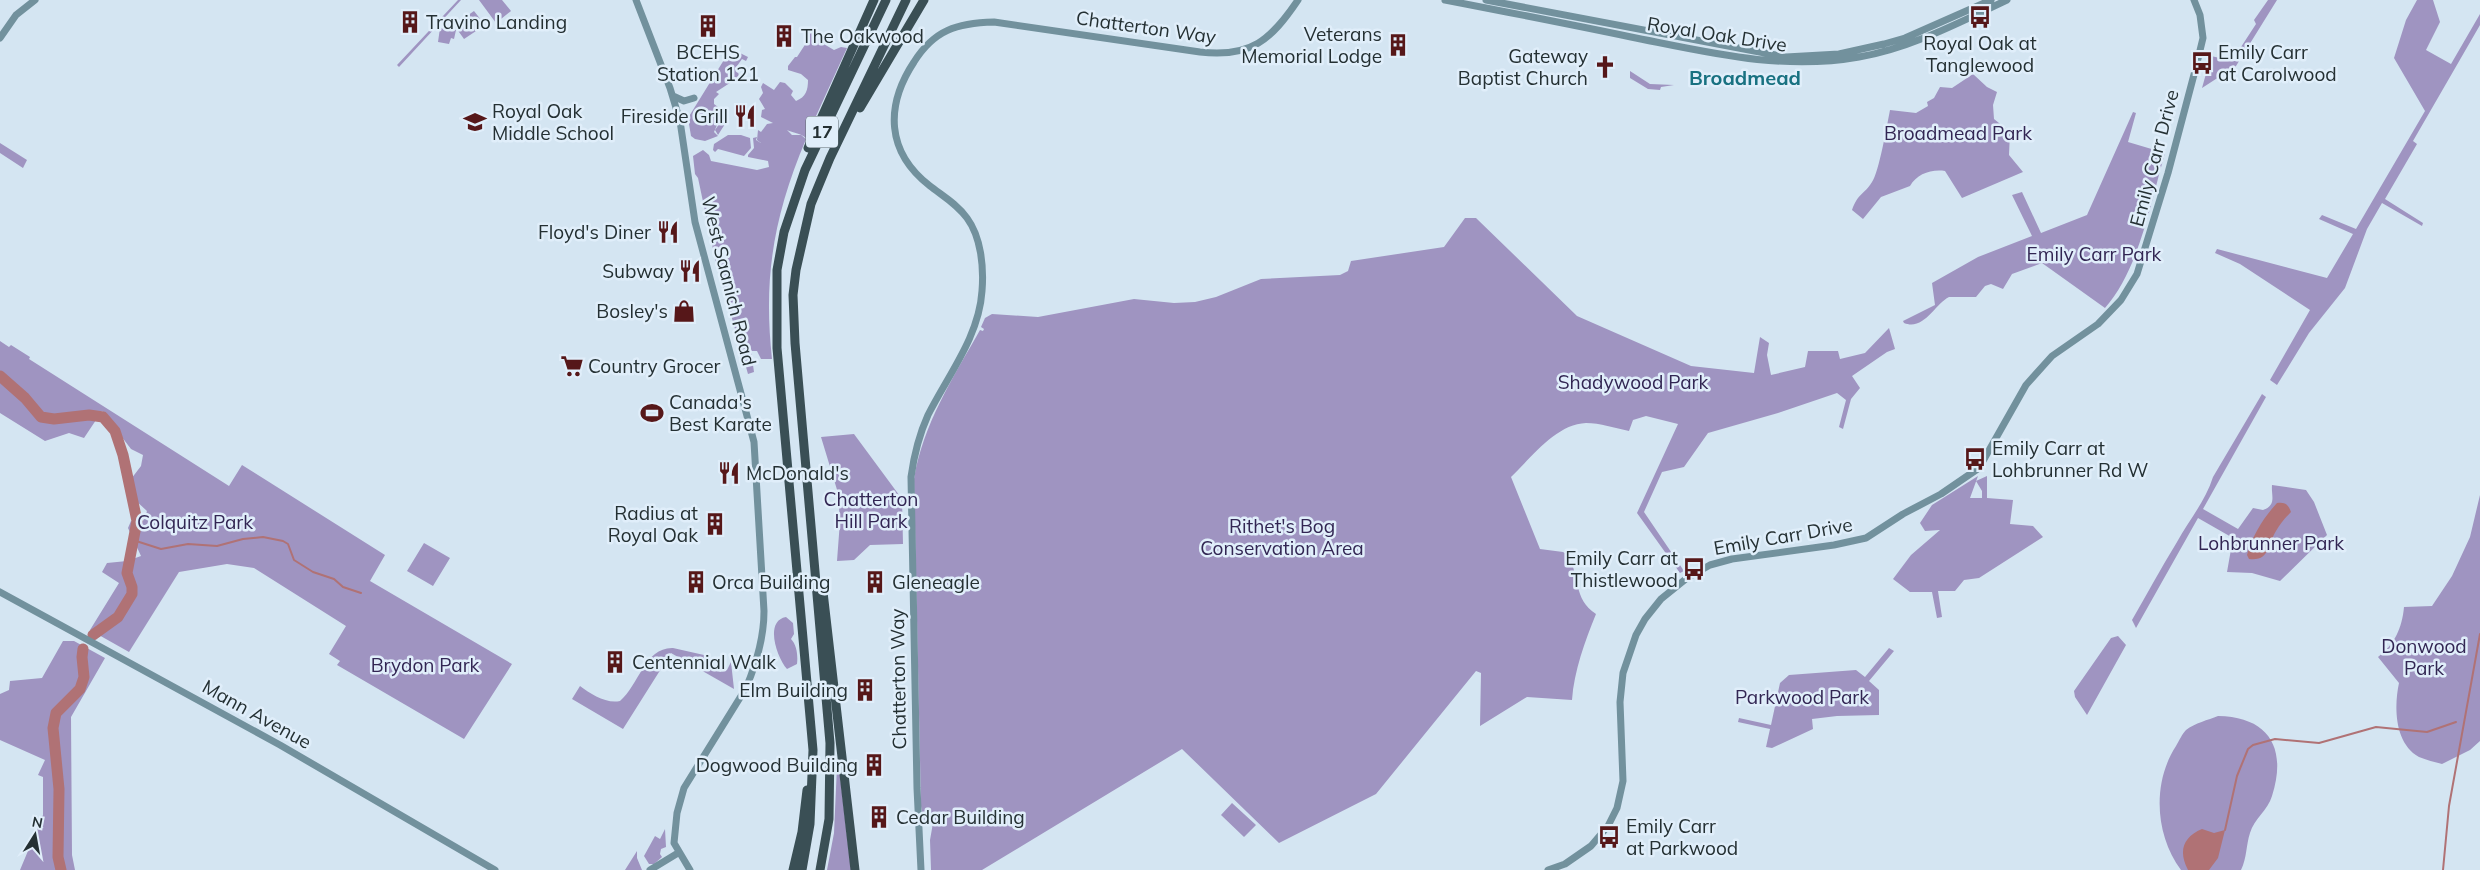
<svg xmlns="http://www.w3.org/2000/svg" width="2480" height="870" viewBox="0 0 2480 870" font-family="Mulish,sans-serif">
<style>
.green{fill:#9f94c1}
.water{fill:#b07275}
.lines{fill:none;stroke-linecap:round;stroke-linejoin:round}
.stream{stroke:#b07275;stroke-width:2}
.river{stroke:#b07275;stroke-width:11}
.secondary{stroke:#72919d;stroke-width:7}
.highway{stroke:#3a4f55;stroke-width:9}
.labels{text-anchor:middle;stroke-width:5;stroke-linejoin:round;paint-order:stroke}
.shield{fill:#e0eefa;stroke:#5c696f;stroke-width:1}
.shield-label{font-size:18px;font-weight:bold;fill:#243033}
.poi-label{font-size:19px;fill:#243033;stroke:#e0eefa;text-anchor:start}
.street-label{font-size:19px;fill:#243033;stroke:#e0eefa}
.park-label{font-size:19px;fill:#322653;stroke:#e0eefa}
.neighbourhood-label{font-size:20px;font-weight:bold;fill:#187181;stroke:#e0eefa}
</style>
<rect width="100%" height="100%" fill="#d4e5f2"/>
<path class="green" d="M458,0H461L399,67L397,65Z
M479,0H502L511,11L496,23Z
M2268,0H2277L2236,66L2202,88L2211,56L2224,59L2241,47L2256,24L2254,20Z
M2417,0H2433L2440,22L2426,50L2451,64L2480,14V25L2413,141L2417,144L2385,199L2423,223L2422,226L2382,203L2367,229L2345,288L2309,333L2277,385L2270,380L2310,310L2240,264L2215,253L2217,249L2327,278L2353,234L2319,219L2322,215L2356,229L2425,111L2394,58L2406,20Z
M474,11L485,25L464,39L454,25Z
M440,28L456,30L454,39L451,38L449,44L438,42Z
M813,33L822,43L834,50L841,47L847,48L806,138C800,133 793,133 787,130L792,135H801L806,139C774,216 763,276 772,359H761L757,351H751L754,372L748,374L716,263L698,178L695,174L693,156L703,150L709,155L711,161L757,170L769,167L768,161L748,157V155L754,148L753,138L757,137L756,140L761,143L757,140L758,130L761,132L767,124L773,123L761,117L762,110L765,109L759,99L763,93L761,87L763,83L774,90L780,82L785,83L793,91L791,95L796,101C806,97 808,90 808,80L801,74L788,70V66L795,57H797L810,37L809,34Z
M736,51L748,57L746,61L742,59L737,66L739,77L716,92L719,94L714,99V104L718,107L716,113L720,118L714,132L718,136L705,141L695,139L691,136L688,118L727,55Z
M1630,71L1650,84L1674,85L1661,87L1660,90L1648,89L1630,78Z
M1973,74L1987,87L1997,92L1993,105L1994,119L2010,132L2009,155L2023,172L1962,198L1945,171C1931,169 1917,174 1910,186L1881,197L1863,219L1852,210C1858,193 1864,195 1872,182C1879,172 1887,125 1890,110L1916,113L1928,106L1927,102L1934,98L1940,87L1952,88Z
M2133,112L2136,113L2128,142L2165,153C2151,201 2139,270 2105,308L2042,263L2012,274L2003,289L1991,284L1985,286L1976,297H1949C1935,304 1924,331 1904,323L1903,321L1935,305L1932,283L1978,257L2032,236L2012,195L2022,192L2041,233L2087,215Z
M724,117L725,124L718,135L715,130Z
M728,135H741L750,138L751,148L744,156L718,149L715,152L713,150L714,144Z
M0,143L27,160L23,168L0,153Z
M1465,218H1476L1577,316L1691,366L1754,373L1760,337L1769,343L1767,355L1771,375L1805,367L1808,351H1838L1840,359L1865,353L1889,328L1895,349L1887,352L1852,376L1860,388L1851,399L1843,429L1839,427L1846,400L1837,393L1778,413L1708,433L1684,467L1662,472L1644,512L1684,571L1680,573L1637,513L1678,424L1646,416L1633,420L1629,431C1615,428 1600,423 1586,423C1556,424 1531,458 1511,477L1540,549L1563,552L1568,555C1580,576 1573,599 1596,614C1585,641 1574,671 1572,700L1527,697L1480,726L1481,673L1476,671L1376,794L1279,843L1182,749L982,870H931L930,840L933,823L924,822L921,806L914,479C923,424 953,378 980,330L983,331L984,329L981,327L985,318L992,314L1038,317L1134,299L1174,303L1195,302L1216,297L1261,279L1340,275L1348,271L1351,261L1444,247Z
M0,341L9,347L11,345L30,357L29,359L229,486L242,465L385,555L370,581L512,664L464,739L337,665L340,661L329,654L346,626L254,568L227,564L179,572L129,652L90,630L119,583L102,572L107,563L127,561L141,556L128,528L131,521H143L147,511L134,499L128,483L141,466L143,455L131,449L102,411L84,438L69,433L45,441L0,413Z
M2262,394L2266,397L2203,509L2238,529L2253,508L2263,510C2277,505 2271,496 2272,485L2306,490L2314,502L2327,535L2280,581L2252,573L2227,572L2233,538L2198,518L2136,628L2132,620C2147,594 2161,568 2177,542C2189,520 2205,502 2213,477Z
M854,434L902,499L903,544L870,545L854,560L837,561L840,521L838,493L821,437Z
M1978,476L1970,498H1982V491L1976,481L1987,476V498L2013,500L2010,524L2033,526L2043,537L1979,578L1964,580L1955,591H1938L1942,617L1937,618L1932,592H1910L1893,579L1911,555L1940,530L1925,531L1920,523L1932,505Z
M2480,495V741L2470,750L2442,764C2435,762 2426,760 2419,757C2394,743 2394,706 2399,683L2378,657C2395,644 2402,628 2404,607L2432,606L2452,576L2470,537Z
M424,543L450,558L433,586L407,571Z
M786,617L793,623L794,634L791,639C797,645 798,656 797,664L787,669C777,658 764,621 786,617Z
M2118,636L2126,645L2087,715L2075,697L2074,691L2111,638Z
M63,641H74L105,658L71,717L72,855L75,870H20L43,815V777L38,775L45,760L0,740V694L9,690L10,681L42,678Z
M673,648L704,655L720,672L727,670L731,662L734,689L671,653L623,729L572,699L580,686C591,694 606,704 620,701C639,685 645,647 673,648Z
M1889,648L1894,651L1869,681L1879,690V715L1837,716L1812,719L1813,729L1772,748L1766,747L1770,729L1738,722L1739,718L1771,725L1780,683L1789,675L1856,670L1865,677Z
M2218,716C2270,717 2287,749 2272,796C2268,810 2254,819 2250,833C2246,845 2247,858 2241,870H2181C2155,835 2152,783 2176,746C2179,741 2182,734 2186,730C2195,723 2208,720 2218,716Z
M837,766L839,767L851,870H827L834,833Z
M1232,803L1256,825L1244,837L1221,815Z
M665,829L666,847L661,849L660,854L662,857L654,864H649L644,856L655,836L660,839Z
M637,851V858L642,870H625Z"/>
<path class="water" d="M2277,503C2285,502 2288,504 2291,512C2285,518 2280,524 2276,531C2268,543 2270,562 2249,559L2247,555C2252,536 2264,517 2277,503Z
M2202,829L2214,833L2225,830L2218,858L2209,870H2188C2178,851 2183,837 2202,829Z"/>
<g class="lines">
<path class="stream" d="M133,540L161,549L188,544L217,546L243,539L263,537L283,541L288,544L294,560L313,572L334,579L343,587L361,593
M2225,830L2237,776L2248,749L2253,745L2275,739L2319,743L2376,727L2427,732L2456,722
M2443,870L2449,806L2480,634"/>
<path class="river" d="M0,376L25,398L41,417L54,419L89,415L103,417L115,431L123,455L137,521L127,573L132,587V594L118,617L93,635
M61,870L58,857L59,789L53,728L56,713L80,689L84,677L82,657L83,649"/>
<path class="secondary" d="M636,0L670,88L680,121L695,222L754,442L764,611C764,638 757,662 746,688L684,788L677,813L674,843L690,870
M1445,0C1507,12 1569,24 1631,37C1707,52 1781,71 1859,57C1911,48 1960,22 2007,0
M1486,0L1786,57L1839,54L1884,44L1905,38L1991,0
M0,38L16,15L35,0
M673,96L684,101L694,98
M0,592L280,745L495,870
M650,870L678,853
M921,870L917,788L911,477C914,455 919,435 928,415C948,375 979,337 982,291C984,267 981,237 967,218C957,204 943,196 930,186C886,152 885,106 914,62C934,30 957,23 994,22L1200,52C1251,58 1271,40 1298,0
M1548,870L1565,864L1591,846L1608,826L1617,808L1623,781L1620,702L1623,673L1636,635L1645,619L1661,599L1687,578L1710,565L1732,559L1834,545L1866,538L1903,514L1941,494L1979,468L2026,385L2052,356L2098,324L2121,300L2137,274L2168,173L2196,67L2203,38L2200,15L2194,0"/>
<path class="highway" d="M860,108L924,0
M808,148L874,0
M823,592L855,870
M793,870L802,832L807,790
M802,870L810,824L813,750L777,348V270L784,232L805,170L886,0
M820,870L829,819L830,743L795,343L793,295L796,270L811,204L830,158L906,0"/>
</g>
<defs>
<symbol id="bus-bare" viewBox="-9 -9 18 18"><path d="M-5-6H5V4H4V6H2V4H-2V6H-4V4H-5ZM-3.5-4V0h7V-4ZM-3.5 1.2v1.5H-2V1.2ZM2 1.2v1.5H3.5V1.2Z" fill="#561719" stroke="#e0eefa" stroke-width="2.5" paint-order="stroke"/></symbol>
<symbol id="building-bare" viewBox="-9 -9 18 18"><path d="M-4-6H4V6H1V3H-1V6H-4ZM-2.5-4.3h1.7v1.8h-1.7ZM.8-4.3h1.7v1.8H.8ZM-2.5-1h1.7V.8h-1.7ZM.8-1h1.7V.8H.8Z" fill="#561719" stroke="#e0eefa" stroke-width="2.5" paint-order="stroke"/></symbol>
<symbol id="church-bare" viewBox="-9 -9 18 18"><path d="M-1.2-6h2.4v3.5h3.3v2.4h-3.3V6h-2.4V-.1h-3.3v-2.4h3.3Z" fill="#561719" stroke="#e0eefa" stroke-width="2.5" paint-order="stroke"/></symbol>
<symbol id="restaurant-bare" viewBox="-9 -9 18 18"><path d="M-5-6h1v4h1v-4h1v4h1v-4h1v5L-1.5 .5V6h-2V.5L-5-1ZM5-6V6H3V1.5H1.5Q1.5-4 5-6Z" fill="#561719" stroke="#e0eefa" stroke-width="2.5" paint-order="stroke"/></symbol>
<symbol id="school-bare" viewBox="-9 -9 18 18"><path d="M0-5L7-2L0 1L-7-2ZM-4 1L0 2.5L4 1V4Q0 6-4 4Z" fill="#561719" stroke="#e0eefa" stroke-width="2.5" paint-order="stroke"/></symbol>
<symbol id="shop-bare" viewBox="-9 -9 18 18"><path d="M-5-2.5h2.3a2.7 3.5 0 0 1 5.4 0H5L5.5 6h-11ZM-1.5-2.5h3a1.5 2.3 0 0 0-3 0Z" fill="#561719" stroke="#e0eefa" stroke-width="2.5" paint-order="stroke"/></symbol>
<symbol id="supermarket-bare" viewBox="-9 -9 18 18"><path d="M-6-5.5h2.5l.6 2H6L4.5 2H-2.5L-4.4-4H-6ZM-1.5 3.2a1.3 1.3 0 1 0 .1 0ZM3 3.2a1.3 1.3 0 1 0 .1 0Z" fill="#561719" stroke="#e0eefa" stroke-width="2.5" paint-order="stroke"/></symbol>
<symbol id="stadium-bare" viewBox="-9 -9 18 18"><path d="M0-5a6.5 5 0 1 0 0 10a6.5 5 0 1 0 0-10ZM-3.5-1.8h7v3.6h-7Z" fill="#561719" stroke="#e0eefa" stroke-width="2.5" paint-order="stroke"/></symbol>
</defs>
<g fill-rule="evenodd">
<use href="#bus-bare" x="1964" y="1" width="32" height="32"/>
<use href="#building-bare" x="394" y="6" width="32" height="32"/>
<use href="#building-bare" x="692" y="10" width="32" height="32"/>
<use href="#building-bare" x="768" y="20" width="32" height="32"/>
<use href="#building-bare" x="1382" y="29" width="32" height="32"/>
<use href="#bus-bare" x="2186" y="47" width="32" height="32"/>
<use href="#church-bare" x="1589" y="51" width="32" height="32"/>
<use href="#restaurant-bare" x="729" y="100" width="32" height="32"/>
<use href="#school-bare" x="459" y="106" width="32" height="32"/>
<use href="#restaurant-bare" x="652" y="216" width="32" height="32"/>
<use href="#restaurant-bare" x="674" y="255" width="32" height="32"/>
<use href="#shop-bare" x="668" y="295" width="32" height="32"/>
<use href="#supermarket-bare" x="556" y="350" width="32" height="32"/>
<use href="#stadium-bare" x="636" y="397" width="32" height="32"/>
<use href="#bus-bare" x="1959" y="443" width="32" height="32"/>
<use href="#restaurant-bare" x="713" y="457" width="32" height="32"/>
<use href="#building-bare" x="699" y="508" width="32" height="32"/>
<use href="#bus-bare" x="1678" y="553" width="32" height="32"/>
<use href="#building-bare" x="680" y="566" width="32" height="32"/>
<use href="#building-bare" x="859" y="566" width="32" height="32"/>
<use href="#building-bare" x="599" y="646" width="32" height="32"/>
<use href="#building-bare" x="849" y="674" width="32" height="32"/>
<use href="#building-bare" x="858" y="749" width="32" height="32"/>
<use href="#building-bare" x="863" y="801" width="32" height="32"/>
<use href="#bus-bare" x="1593" y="821" width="32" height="32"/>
</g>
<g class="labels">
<rect class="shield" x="806" y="116.5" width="32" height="31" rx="4"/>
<g class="shield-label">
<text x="822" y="138">17</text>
</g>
<g class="poi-label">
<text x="426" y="29">Travino Landing</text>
<text x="1382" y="41" text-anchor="end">Veterans<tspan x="1382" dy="22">Memorial Lodge</tspan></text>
<text x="801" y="43">The Oakwood</text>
<text x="1980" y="50" text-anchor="middle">Royal Oak at<tspan x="1980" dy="22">Tanglewood</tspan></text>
<text x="708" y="59" text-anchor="middle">BCEHS<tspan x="708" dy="22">Station 121</tspan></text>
<text x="2218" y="59">Emily Carr<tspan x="2218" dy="22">at Carolwood</tspan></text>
<text x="1588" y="63" text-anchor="end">Gateway<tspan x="1588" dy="22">Baptist Church</tspan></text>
<text x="492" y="118">Royal Oak<tspan x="492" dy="22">Middle School</tspan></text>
<text x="728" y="123" text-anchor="end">Fireside Grill</text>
<text x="651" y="239" text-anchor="end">Floyd's Diner</text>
<text x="674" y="278" text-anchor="end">Subway</text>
<text x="668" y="318" text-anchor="end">Bosley's</text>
<text x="588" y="373">Country Grocer</text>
<text x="669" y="409">Canada's<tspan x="669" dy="22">Best Karate</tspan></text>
<text x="1992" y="455">Emily Carr at<tspan x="1992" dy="22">Lohbrunner Rd W</tspan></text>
<text x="746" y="480">McDonald's</text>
<text x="698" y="520" text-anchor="end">Radius at<tspan x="698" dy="22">Royal Oak</tspan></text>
<text x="1678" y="565" text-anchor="end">Emily Carr at<tspan x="1678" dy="22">Thistlewood</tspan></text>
<text x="712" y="589">Orca Building</text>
<text x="892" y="589">Gleneagle</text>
<text x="632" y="669">Centennial Walk</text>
<text x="848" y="697" text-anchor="end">Elm Building</text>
<text x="858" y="772" text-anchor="end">Dogwood Building</text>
<text x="896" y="824">Cedar Building</text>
<text x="1626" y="833">Emily Carr<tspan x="1626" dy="22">at Parkwood</tspan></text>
</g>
<g class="street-label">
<text transform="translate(1146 27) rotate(8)" y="7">Chatterton Way</text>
<text transform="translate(1717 34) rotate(9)" y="7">Royal Oak Drive</text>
<text transform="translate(2154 158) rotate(-75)" y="7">Emily Carr Drive</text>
<text transform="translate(729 281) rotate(76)" y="7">West Saanich Road</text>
<text transform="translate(1783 536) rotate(-10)" y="7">Emily Carr Drive</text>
<text transform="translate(898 679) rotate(-91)" y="7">Chatterton Way</text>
<text transform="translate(257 714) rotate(29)" y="7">Mann Avenue</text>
</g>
<g class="park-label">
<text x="1958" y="140">Broadmead Park</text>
<text x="2094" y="261">Emily Carr Park</text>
<text x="1633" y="389">Shadywood Park</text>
<text x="871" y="506">Chatterton<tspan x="871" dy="22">Hill Park</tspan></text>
<text x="195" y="529">Colquitz Park</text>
<text x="1282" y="533">Rithet's Bog<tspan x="1282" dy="22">Conservation Area</tspan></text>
<text x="2271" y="550">Lohbrunner Park</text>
<text x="2424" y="653">Donwood<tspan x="2424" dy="22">Park</tspan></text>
<text x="425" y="672">Brydon Park</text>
<text x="1802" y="704">Parkwood Park</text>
</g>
<g class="neighbourhood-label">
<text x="1745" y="85">Broadmead</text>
</g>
</g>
<g transform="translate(35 835) rotate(11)" stroke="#e0eefa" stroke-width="4" paint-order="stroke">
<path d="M0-4L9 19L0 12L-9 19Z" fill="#243033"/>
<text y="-8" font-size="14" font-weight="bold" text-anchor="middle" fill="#243033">N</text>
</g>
</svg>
